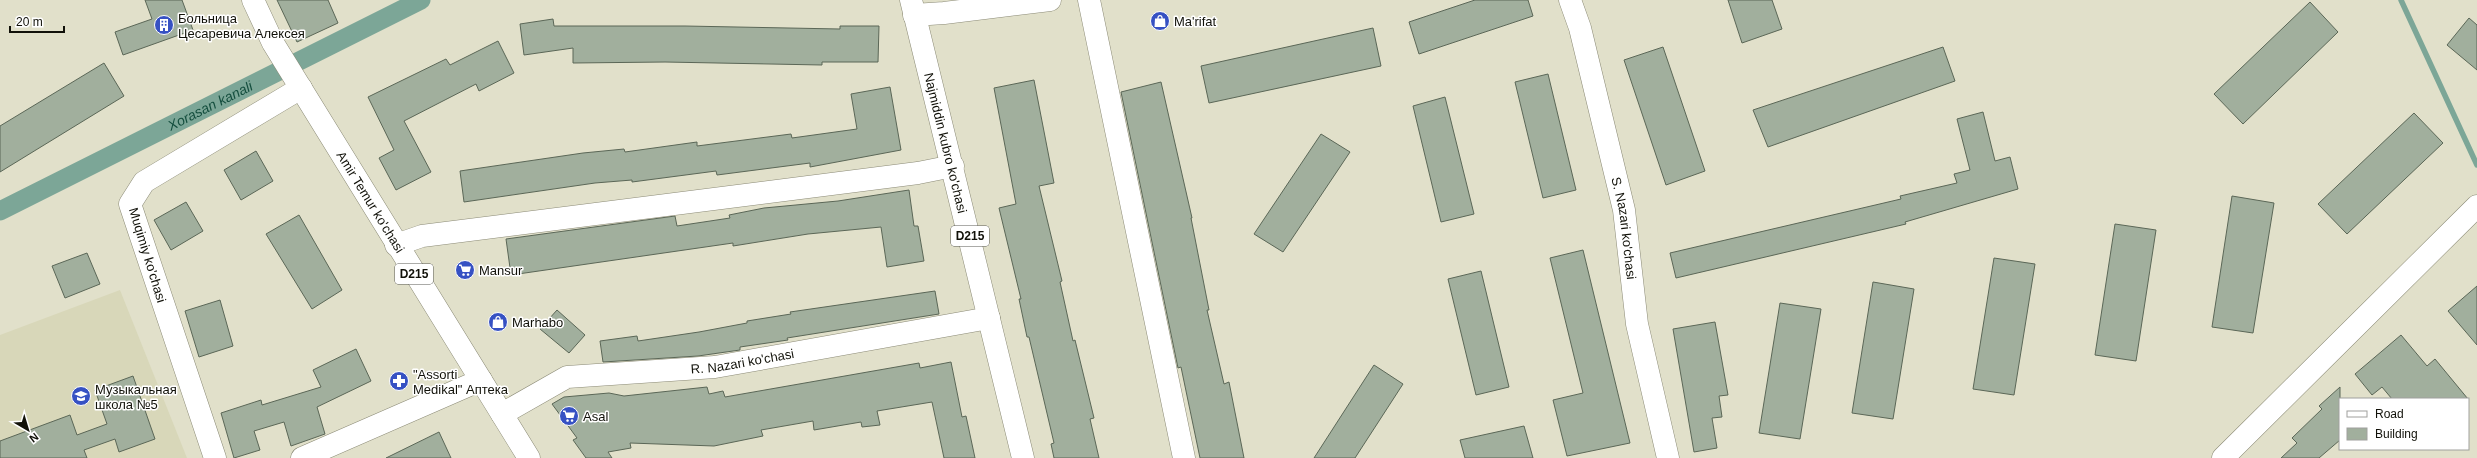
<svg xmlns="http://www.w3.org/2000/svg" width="2477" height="458" viewBox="0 0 2477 458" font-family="Arial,sans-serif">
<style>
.built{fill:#d8d7b9}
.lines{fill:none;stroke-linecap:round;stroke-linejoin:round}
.stream{stroke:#7ca697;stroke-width:5.5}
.canal{stroke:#7ca697;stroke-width:19}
.building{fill:#a1af9d;stroke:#5b6757}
.minor-casing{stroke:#8b8a76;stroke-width:23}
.major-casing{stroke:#8b8a76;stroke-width:23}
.minor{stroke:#fff;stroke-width:22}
.major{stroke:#fff;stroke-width:22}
.labels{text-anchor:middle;stroke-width:3;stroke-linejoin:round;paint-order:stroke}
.shield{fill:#fff;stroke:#585853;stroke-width:1}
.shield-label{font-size:12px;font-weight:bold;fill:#111109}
.poi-label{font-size:13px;fill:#111109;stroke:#fff;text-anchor:start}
.street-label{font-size:13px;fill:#111109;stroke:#fff}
.water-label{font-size:14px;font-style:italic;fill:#144e3e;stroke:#fff}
</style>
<rect width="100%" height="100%" fill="#e1e0ca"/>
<path class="built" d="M120,290L187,458H0V335Z"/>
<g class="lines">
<path class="stream" d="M2401,0L2477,165"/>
<path class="canal" id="s1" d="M0,211L421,0"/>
</g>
<path class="building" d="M145,0H182L193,30L123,55L115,32L152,19Z
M277,0H328L338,23L297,42Z
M1475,0H1528L1533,16L1419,54L1409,22Z
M1728,0H1772L1782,29L1742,43Z
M2310,2L2338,32L2243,124L2214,94Z
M2469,18L2477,25V70L2447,45Z
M553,19L554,26H685L840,29V26H879L878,62H822V65L665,62L573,63V48L524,55L520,24Z
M1373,28L1381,66L1209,103L1201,66Z
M498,41L514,73L479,91L476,84L404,121L431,172L396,190L379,158L394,150L368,97L446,59L450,65Z
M1663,47L1705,171L1666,185L1624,60Z
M1943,47L1955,81L1768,147L1753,110Z
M104,63L124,96L0,172V126Z
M1548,74L1576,190L1543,198L1515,82Z
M1034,80L1054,183L1039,186L1062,281L1060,282L1073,341L1075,340L1094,418L1090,419L1099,458H1054L1051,444L1054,443L1029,337H1027L1019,299H1021L999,208L1016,204L994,88Z
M1161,82L1192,218H1191L1209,310H1207L1224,384L1229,382L1244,458H1200L1181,367L1178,368L1121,92Z
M890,87L901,150L810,167V163L717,175L716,171L632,182V180L595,183L464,202L460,171L583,153L624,149L625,152L697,142V146L791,134L792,138L857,129L851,94Z
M1445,97L1474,214L1441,222L1413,106Z
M1983,112L1995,161L2010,157L2018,189L1905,222L1906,224L1676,278L1670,253L1901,199L1900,196L1957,183L1954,174L1970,170L1957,119Z
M2414,113L2443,143L2347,234L2318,204Z
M1321,134L1350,152L1283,252L1254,234Z
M256,151L273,181L241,200L224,170Z
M909,190L914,226H918L924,261L887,267L881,227L808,234L733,246V243L511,275L506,239L675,216L677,226L730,218L729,215L764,208L838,201Z
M2232,196L2274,203L2253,333L2212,327Z
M186,202L203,231L171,250L154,220Z
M299,215L342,290L312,309L266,234Z
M2115,224L2156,230L2136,361L2095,355Z
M1583,250L1630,443L1567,456L1553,400L1583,393L1550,258Z
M87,253L100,284L65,298L52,266Z
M1994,258L2035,264L2014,395L1973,389Z
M1481,271L1509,387L1476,395L1448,279Z
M1873,282L1914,289L1893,419L1852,413Z
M2477,286V345L2448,311Z
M935,291L939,314L831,331L787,338L788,340L740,347V350L698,356L603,362L600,341L637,336L638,341L699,332L747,323V321L791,314L790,312Z
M220,300L233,346L199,357L185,311Z
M1780,303L1821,309L1800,439L1759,433Z
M557,310L585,335L569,353L540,329Z
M1715,322L1728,395L1719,396L1722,417L1712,418L1717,448L1694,452L1673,329Z
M2401,335L2427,366L2435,359L2468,399H2392L2382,387L2372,395L2355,374Z
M356,349L371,381L317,407L325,434L291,446L284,422L254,431L260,450L234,458L221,413L261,400L262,405L321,387L313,370Z
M951,362L962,417L966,416L975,458H944L932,402L877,411L880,425L862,427L861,422L814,430L813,421L761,430L763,436L714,446L630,443L631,448L608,452L612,458H586L573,440L577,438L552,404L564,397L609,393L624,396L707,387L709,394L723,391L725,397L919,363L920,368Z
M1374,365L1403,384L1355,458H1314Z
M133,376L155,439L119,452L115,439L84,450L87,458H0V441L70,415L77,435L107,424L95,390Z
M2340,387V440L2319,458H2281L2297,443L2292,438L2322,409L2319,406Z
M1524,426L1533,458H1465L1460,440Z
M439,432L451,458H386Z"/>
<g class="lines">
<defs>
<g id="minor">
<path d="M1089,0L1184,458"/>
<path id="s2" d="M1570,0L1580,28L1624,210L1637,324L1668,458"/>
<path d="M914,15L944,13L1050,0"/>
<path d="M396,245L422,236L918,173L953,166"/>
<path id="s3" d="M502,414L567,377L715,367L989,318"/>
<path d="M215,458L130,204L144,182L301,88"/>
<path d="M302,458L481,380"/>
<path d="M2223,458L2477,206"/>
</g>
<g id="major">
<path id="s4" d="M253,0L273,43L529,458"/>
<path id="s5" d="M911,0L1023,458"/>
</g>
</defs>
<use href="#minor" class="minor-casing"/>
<use href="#major" class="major-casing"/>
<use href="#minor" class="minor"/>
<use href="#major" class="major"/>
</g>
<defs>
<symbol id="shop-disc" viewBox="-11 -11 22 22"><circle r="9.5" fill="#3651c3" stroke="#fff"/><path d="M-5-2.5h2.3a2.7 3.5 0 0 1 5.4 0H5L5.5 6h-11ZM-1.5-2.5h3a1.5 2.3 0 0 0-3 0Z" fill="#fff"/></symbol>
<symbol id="building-disc" viewBox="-11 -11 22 22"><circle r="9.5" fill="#3651c3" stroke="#fff"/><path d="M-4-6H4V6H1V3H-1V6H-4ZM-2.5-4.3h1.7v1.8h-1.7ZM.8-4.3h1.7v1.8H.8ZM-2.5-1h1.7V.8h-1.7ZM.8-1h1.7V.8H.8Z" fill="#fff"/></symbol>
<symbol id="supermarket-disc" viewBox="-11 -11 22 22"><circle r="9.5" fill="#3651c3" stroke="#fff"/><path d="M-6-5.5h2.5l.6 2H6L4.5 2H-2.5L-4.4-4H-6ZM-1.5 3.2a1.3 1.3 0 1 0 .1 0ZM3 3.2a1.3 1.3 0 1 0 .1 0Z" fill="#fff"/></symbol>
<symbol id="pharmacy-disc" viewBox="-11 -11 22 22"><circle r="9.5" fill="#3651c3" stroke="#fff"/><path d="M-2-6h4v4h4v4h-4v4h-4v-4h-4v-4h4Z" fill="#fff"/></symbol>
<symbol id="school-disc" viewBox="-11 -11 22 22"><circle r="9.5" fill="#3651c3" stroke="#fff"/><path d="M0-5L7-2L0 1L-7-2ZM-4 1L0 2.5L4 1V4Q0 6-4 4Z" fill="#fff"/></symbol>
</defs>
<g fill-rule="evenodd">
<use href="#shop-disc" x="1149" y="10" width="22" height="22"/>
<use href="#building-disc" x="153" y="14" width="22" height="22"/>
<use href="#supermarket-disc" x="454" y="259" width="22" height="22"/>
<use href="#shop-disc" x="487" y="311" width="22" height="22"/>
<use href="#pharmacy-disc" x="388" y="370" width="22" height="22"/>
<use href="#school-disc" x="70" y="385" width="22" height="22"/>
<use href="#supermarket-disc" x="558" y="405" width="22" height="22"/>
</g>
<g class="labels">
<g class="shield">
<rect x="951" y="226" width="38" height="20" rx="3"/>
<rect x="395" y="264" width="38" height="20" rx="3"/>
</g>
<g class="shield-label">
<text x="970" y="240">D215</text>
<text x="414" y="278">D215</text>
</g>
<g class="poi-label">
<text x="178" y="23">Больница<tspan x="178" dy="15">Цесаревича Алексея</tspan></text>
<text x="1174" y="26">Ma'rifat</text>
<text x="479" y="275">Mansur</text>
<text x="512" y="327">Marhabo</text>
<text x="413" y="379">"Assorti<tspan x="413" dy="15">Medikal" Аптека</tspan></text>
<text x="95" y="394">Музыкальная<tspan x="95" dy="15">школа №5</tspan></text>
<text x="583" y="421">Asal</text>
</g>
<g class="street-label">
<text dy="5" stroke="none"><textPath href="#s5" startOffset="147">Najmiddin kubro ko'chasi</textPath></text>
<text dy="5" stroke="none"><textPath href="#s4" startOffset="234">Amir Temur ko'chasi</textPath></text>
<text dy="5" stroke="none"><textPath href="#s2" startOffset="235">S. Nazari ko'chasi</textPath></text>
<text transform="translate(148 255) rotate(73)" y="5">Muqimiy ko'chasi</text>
<text dy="5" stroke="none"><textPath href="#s3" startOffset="251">R. Nazari ko'chasi</textPath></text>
</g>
<g class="water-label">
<text dy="5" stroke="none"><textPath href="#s1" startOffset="235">Xorasan kanali</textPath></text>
</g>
</g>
<rect x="2339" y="398" width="130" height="52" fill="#ffffff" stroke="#a0a09d"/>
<rect x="2347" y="411" width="20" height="6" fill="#ffffff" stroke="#a0a09d"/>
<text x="2375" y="418" font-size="12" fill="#111109">Road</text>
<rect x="2347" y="428" width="20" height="12" fill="#a1af9d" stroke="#a0a09d"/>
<text x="2375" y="438" font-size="12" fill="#111109">Building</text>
<g transform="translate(28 430) rotate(142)" stroke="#ffffff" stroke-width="3" paint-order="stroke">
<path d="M0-3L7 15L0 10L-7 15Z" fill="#111109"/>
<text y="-6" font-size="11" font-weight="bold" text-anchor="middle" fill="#111109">N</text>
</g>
<path d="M10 26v6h54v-6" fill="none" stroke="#111109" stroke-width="2"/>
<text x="16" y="26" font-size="12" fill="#111109" stroke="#ffffff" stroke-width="3" paint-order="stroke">20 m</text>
</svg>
